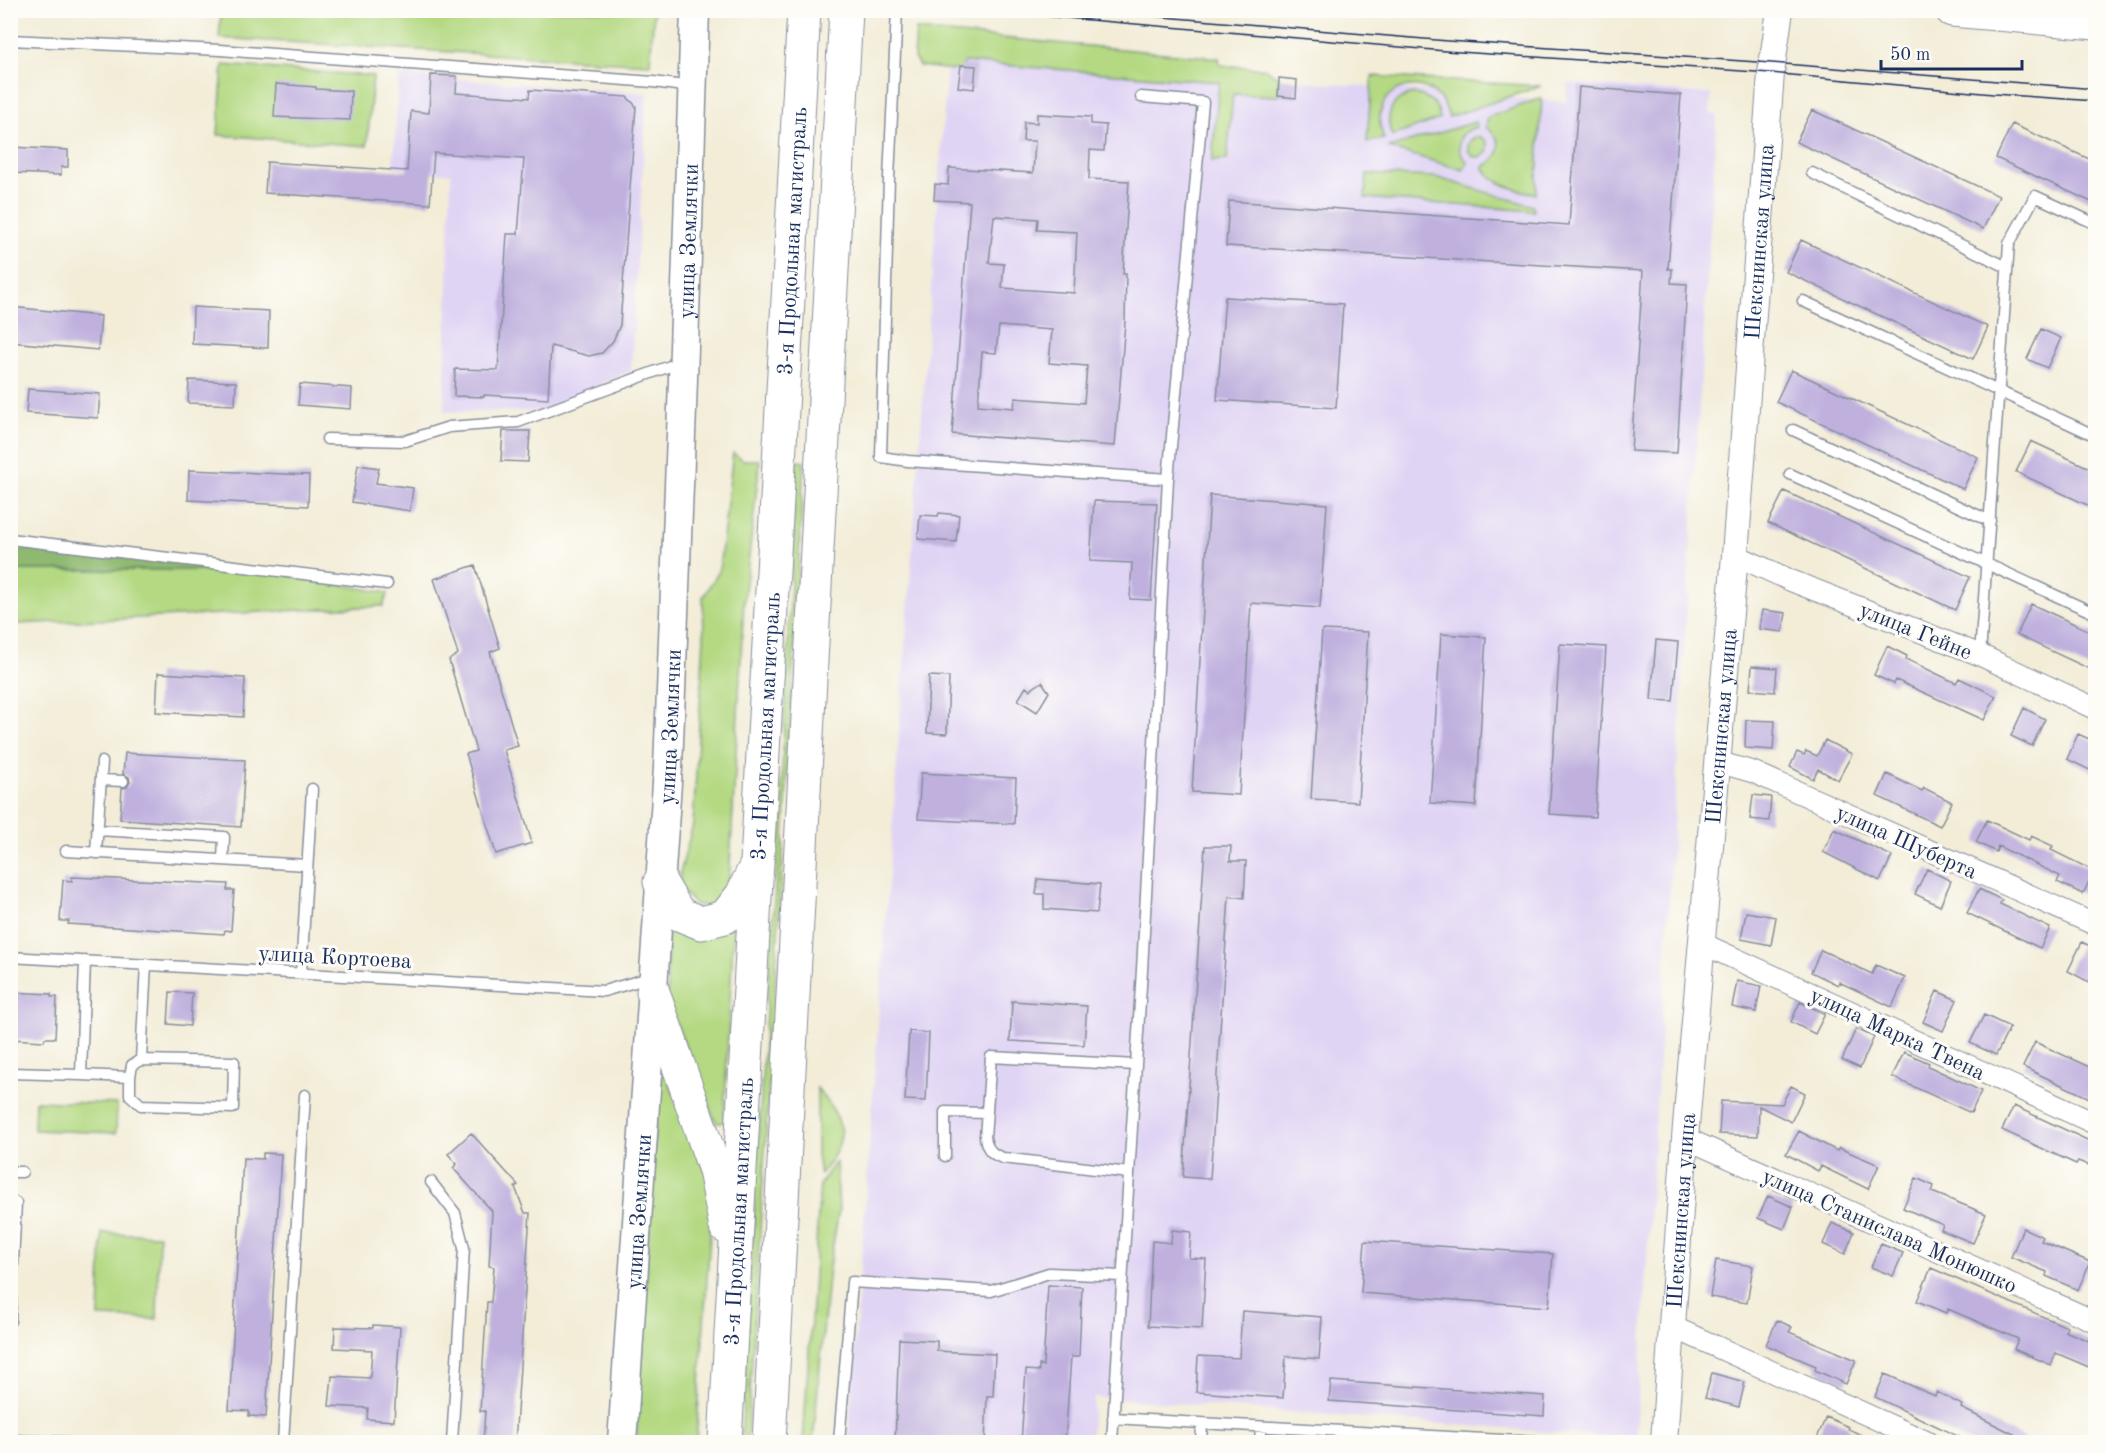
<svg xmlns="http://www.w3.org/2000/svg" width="2106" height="1453" viewBox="0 0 2106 1453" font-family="'Old Standard TT',serif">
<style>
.built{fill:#e0d4f4}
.green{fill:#b4d982;stroke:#688470;stroke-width:1.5}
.forest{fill:#8fb970;stroke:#557467;stroke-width:1.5}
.building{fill:#bfb0de;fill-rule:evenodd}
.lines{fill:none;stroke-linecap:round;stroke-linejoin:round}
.service-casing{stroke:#878e9b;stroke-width:13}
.minor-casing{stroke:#878e9b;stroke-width:23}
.tertiary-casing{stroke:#878e9b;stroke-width:28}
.secondary-casing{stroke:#878e9b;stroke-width:31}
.trunk-casing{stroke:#878e9b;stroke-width:35}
.service{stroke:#fff;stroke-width:10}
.minor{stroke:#fff;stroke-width:21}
.tertiary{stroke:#fff;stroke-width:26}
.secondary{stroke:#fff;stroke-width:28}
.trunk{stroke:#fff;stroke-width:33}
.tram{stroke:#1b2f5e;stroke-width:1.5}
.labels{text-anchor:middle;stroke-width:6;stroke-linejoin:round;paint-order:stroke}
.street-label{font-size:22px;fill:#1b2f5e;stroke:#fdfcf7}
</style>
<rect width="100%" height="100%" fill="#fdfcf7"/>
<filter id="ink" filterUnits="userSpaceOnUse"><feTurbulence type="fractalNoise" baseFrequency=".0167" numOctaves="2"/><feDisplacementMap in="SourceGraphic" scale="12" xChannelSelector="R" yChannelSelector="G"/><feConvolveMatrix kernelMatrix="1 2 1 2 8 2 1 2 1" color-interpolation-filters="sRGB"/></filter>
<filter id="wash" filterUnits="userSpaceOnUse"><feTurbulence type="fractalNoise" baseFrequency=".008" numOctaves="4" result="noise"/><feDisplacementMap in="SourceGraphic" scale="24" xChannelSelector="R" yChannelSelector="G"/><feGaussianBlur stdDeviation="1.35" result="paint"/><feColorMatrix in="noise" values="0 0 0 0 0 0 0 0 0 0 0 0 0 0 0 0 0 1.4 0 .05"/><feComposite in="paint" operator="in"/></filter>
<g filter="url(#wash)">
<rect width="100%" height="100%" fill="#f3edd8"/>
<path class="built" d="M948,53L1566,102L1568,83L1711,94L1710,114H1717L1636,1439L1094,1397L1090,1442H848Z
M399,75L647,93L631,371L541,411L444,412L451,174L393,167Z"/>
<path class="green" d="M221,11V10L654,11L650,64L219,38Z
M916,30L1219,58L1220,65L1266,69L1279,78L1278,96L1233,94L1227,160L1212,161L1219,82L964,62L962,71L919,66L914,58Z
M223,65L373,76L367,146L218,135Z
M1372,76L1541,86L1449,117C1436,65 1362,82 1384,139L1367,142Z
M1415,94C1429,97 1439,104 1440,119L1392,136C1384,115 1391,97 1415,94Z
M1542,98L1536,194C1518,190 1492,185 1483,167C1503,156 1505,141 1486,127L1488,117Z
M1475,122L1477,127C1456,132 1454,149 1468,163L1463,170L1389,148Z
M1468 147a10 10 0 1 1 20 0a10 10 0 1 1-20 0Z
M1367,174L1435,177L1533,206L1534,211L1365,198Z
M733,453L743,460H760L744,600L729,884L727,892L716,904L704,906L695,904L685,894L681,888L680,873L693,825L704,637L703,597L719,571Z
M797,461L804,462L784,836L747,1442H741L765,1027L779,835Z
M14,570H244L282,574L388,593L383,606L17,624L13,598Z
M668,912L734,921L724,1119L722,1123H716L667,1000Z
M665,1073L711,1183V1219L696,1442H636L657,1094L660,1077Z
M817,1088C846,1123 850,1139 820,1175L817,1155Z
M35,1101L117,1104L116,1133L34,1130Z
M836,1162L839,1210L829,1267L813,1442H803L820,1184Z
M102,1233L159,1235L157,1319L99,1317Z"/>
<path class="forest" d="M52,548L244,570H14L16,550Z"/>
<g id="blocks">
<path class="building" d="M961,65L976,66L974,89L958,87Z
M431,75L457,76L456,93L529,98L530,90L627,97L636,106L620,325L613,341L602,353L589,356L551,346L548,399L484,395V397L454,396L455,369L498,370L507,234H518L524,159L434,153L430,204L265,193L267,162L407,171L411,111L429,113Z
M1279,78L1297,80L1296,98L1278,96Z
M276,84L316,87V89L351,91L350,120L274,117Z
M1579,87L1681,95L1668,269H1672L1671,283L1687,284L1677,453L1631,451L1643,271L1226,246L1229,201L1569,225Z
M1812,110L1999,196L1983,229L1796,142Z
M1037,114L1091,117V124L1106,125L1104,151L1090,150L1089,179L1129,181L1123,274H1126L1125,322L1115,446L952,434L970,202L934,200L935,184L948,185L949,168L1033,173L1035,141H1023L1024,122L1037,123ZM994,216L1038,219L1037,230L1077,232L1074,293L1002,288L1004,264L989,263ZM999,326L1052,330L1049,363L1087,366L1084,403L1015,398L1014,408L978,405L982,352L996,353Z
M2012,124L2096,162V204L1996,158Z
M10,147L68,150V167H61V175L12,173Z
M1801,240L1988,327L1973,359L1786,272Z
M1225,297L1343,304L1336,408L1217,400Z
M10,307L101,316L98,350L10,342Z
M193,307L269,311L268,348L192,344Z
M2041,329L2061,338L2047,368L2027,359Z
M1791,370L1978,457L1963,489L1776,402Z
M189,380L236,382L235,405L188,403Z
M300,384L352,388L351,409L298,405Z
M28,389L100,394L98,418L26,413Z
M503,431H530L528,462L501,461Z
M2031,441L2096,471V509L2016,472Z
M358,465L379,468L376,483L413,488L410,511L352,502Z
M189,470L309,475L308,506L188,500Z
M1784,491L1970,577L1955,610L1768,523Z
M1210,495L1327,504L1320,608L1251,603L1239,795L1192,792Z
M1094,501L1157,503L1151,600L1130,599L1132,563L1090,561Z
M939,513L959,515L956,542L918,539L920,515L938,516Z
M475,565L500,648L490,652L518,746L504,750L532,843L496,854L466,754L476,751L449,660L458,654L434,579Z
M2031,604L2096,634V672L2017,635Z
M1762,610L1786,613L1783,632L1759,629Z
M1322,630L1368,632L1358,802L1311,799Z
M1441,634L1486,637L1476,806L1430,803Z
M1656,640L1678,642L1673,701L1651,700Z
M1560,644L1606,647L1595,817L1549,814Z
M1887,646L1907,656L1906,659L1956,683L1959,678L1996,696L1984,720L1896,680L1894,684L1874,675Z
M1752,666L1777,668L1775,692L1750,690Z
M158,673L245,678L243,717L156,712Z
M929,676L949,677L947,734L927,733Z
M1042,682L1049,692L1037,712L1018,700L1026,687L1030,690Z
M2024,708L2045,719L2032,746L2011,736Z
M1746,720L1775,721L1773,750L1745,748Z
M2078,734L2096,742V773L2067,759Z
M1825,740L1852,754L1838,780L1818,769L1813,779L1790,767L1797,752L1804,755L1806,751L1817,756Z
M125,753L245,760L241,827L120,819L122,788L127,787L130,782L129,777L123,774Z
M921,773L1016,778L1014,824L918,819Z
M1887,774L1922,791L1924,788L1952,802L1940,826L1877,796Z
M1753,795L1771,797L1769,821L1750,819Z
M1987,820L2029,840L2031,836L2053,846L2051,850L2094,871L2083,894L2057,882L2060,876L1998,846L1996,852L1976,842Z
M1834,829L1892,856L1880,881L1823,852Z
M1205,846H1231L1230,861H1246L1244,898L1229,896L1210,1179L1183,1177Z
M1927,869L1951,881L1940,906L1915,894Z
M72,877L228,884L227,890H234L231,931L225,930L224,934L68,924L69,921H60L63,880L72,881Z
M1038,879L1100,884L1097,913L1044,909V894H1036Z
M1979,889L2002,900L2000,904L2050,928L2040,948L1967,913Z
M1746,912L1776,917L1771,945L1741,939Z
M2082,942L2096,949V969L2089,982L2068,971Z
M1821,950L1872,974L1876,965L1905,978L1892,1007L1839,982L1838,985L1811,972Z
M1737,981L1761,986L1756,1012L1732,1007Z
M1937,991L1957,1000L1943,1031L1923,1022Z
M10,992L51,994V997H57L55,1038H45L44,1041L10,1039Z
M170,992L192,993L190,1026L168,1024Z
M1012,1001L1087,1006L1084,1045L1010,1041Z
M1800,1002L1825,1014L1815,1034L1791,1022Z
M1984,1015L2010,1027L1996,1055L1970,1043Z
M1856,1029L1874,1037L1860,1068L1842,1060Z
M909,1031L929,1033L926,1101L905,1100Z
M2035,1042L2096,1070V1101L2023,1067Z
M1904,1052L1929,1063L1928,1066L1981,1091L1971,1113L1892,1077Z
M1791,1086L1805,1093L1791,1122L1759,1106L1758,1136L1719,1134L1721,1101L1782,1104Z
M2014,1106L2096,1144V1168L2078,1161L2076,1164L2002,1130Z
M1799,1131L1837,1151L1839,1148L1879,1165L1868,1189L1821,1166L1818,1171L1786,1154Z
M471,1133L518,1185L515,1187L525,1213H530L515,1443H483L485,1411H480L487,1302H491L494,1267L489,1266L492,1211L453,1168L457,1164L448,1154Z
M263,1153L281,1154L266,1417L249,1416V1411L229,1410L243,1158L263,1159Z
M1916,1178L1934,1186L1932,1192L1986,1214L1973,1243L1941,1230L1943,1225L1903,1208Z
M1768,1196L1793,1207L1784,1229L1758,1218Z
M1832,1223L1854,1232L1845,1254L1823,1244Z
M2023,1228L2043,1237L2041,1241L2090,1262L2078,1290L2046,1276L2047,1272L2011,1257Z
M1172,1230L1191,1232L1189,1258L1206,1259L1202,1329L1148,1326L1152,1241L1171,1243Z
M1365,1241L1553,1254L1549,1307L1361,1293Z
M1881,1244L1903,1253L1893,1276L1871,1267Z
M1716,1260L1753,1266L1747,1303L1710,1297Z
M1931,1268L2067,1327L2065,1331L2096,1344V1370L2056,1353L2051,1365L2014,1349L2018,1339L1948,1309L1946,1313L1917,1301Z
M1048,1285L1082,1287L1079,1357H1071L1065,1443H1021L1026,1370L1039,1371V1365L1043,1366Z
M1242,1311L1322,1317L1319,1359L1286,1356L1283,1398L1196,1392L1198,1356L1239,1358Z
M1777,1320L1792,1327L1789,1332L1856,1360L1846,1384L1815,1370L1816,1366L1766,1345Z
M373,1325L400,1327L394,1421L367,1419L368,1408L329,1406L332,1376L370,1378L372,1350L334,1348L335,1327L373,1328Z
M899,1339L937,1341V1351L995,1354L993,1396H987L985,1443H895Z
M1712,1373L1745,1382L1739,1407L1705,1398Z
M1885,1374L1935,1396L1937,1392L1962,1405L1961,1408L2032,1443H1972L1875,1397Z
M1331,1381L1545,1396L1544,1416L1329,1401Z
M1826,1417L1849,1427L1848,1429L1880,1443H1815Z"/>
</g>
</g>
<g filter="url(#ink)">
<use href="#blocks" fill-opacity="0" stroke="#878e9b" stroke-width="1.5"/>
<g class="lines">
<defs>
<path id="service" d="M897,10L889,178L881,457L908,461L1168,479
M10,40L220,50L653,82L692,87
M1812,173L2007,267
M1803,301L2096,436
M1793,430L1990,521
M327,439L405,441L449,427L518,422L681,362
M1790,474L2096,614
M10,539L387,584
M1980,655L2009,244L2035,196L2096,224
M101,780L123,781
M97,830L224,837L223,860
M66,851L307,865
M96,853L102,762
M10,957L604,991L652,977
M301,973L312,789
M141,1060L234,1062L233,1108L141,1105L130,1095V1077L132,1065Z
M141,1060L146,964
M10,1073L81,1075L85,961
M81,1075L130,1077
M945,1156V1112L987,1113
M10,1172H22
M1129,1173L1003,1158C991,1154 987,1149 985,1137L991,1057L1136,1065
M431,1182L455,1213L464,1248L452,1442
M10,1321L16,1203
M1113,1418L1536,1442
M10,1440L65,1442
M283,1442L305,1095
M839,1442L852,1282L991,1291L1049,1273L1122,1276
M1112,1442L1142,970L1168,479L1203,102L1141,97
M1201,1442L1202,1424
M1260,1442L1261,1427"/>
<path id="minor" d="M1735,555L1792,581L1980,655L2096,709
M1718,762L1753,772L2096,925
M1701,943L2096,1124
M1685,1138L2096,1322
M1673,1327L1927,1442"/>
<g id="tertiary">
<path id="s1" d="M1664,1442L1685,1138L1735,555L1771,73L1780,10"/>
</g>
<g id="secondary">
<path id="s2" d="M622,1442L668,768L682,409L695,10"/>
</g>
<g id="trunk">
<path d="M1952,10L2096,23"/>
<path d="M660,882L679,914L701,923L725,917L742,895L754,870"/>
<path d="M653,992L715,1170L726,1227"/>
<path id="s3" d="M725,1442L804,10"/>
<path d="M769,1442L846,10"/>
</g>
</defs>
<use href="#service" class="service-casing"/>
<use href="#minor" class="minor-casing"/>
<use href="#tertiary" class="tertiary-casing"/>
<use href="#secondary" class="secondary-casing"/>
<use href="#trunk" class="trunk-casing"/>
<use href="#service" class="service"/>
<use href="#minor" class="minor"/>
<use href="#tertiary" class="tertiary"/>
<use href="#secondary" class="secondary"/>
<use href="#trunk" class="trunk"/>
<path class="tram" d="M976,10L1445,51L1771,73L1993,94L2096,101
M1080,10L1448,41L1772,63L2096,89"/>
</g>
</g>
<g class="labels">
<g class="street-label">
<text dy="8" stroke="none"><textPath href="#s2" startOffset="1203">улица Землячки</textPath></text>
<text dy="8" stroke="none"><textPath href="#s3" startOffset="1203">3-я Продольная магистраль</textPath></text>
<text dy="8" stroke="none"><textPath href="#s1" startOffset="1204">Шекснинская улица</textPath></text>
<text transform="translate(1916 630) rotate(22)" y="8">улица Гейне</text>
<text dy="8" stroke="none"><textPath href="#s1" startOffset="718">Шекснинская улица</textPath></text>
<text dy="8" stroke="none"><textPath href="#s2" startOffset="717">улица Землячки</textPath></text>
<text dy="8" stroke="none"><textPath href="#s3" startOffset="717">3-я Продольная магистраль</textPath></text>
<text transform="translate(1907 841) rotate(24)" y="8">улица Шуберта</text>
<text transform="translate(335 956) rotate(3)" y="8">улица Кортоева</text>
<text transform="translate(1898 1033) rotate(25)" y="8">улица Марка Твена</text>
<text dy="8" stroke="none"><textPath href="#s1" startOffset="232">Шекснинская улица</textPath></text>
<text dy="8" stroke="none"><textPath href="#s2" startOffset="231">улица Землячки</textPath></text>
<text dy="8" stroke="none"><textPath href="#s3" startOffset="231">3-я Продольная магистраль</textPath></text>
<text transform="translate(1890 1230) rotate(24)" y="8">улица Станислава Монюшко</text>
</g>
</g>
<rect width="2106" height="1453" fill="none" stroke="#fdfcf7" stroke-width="36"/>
<path d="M1881 60v9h141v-9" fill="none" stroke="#1b2f5e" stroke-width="3"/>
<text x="1890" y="60" font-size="18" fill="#1b2f5e" stroke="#fdfcf7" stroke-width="4.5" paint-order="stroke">50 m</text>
</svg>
